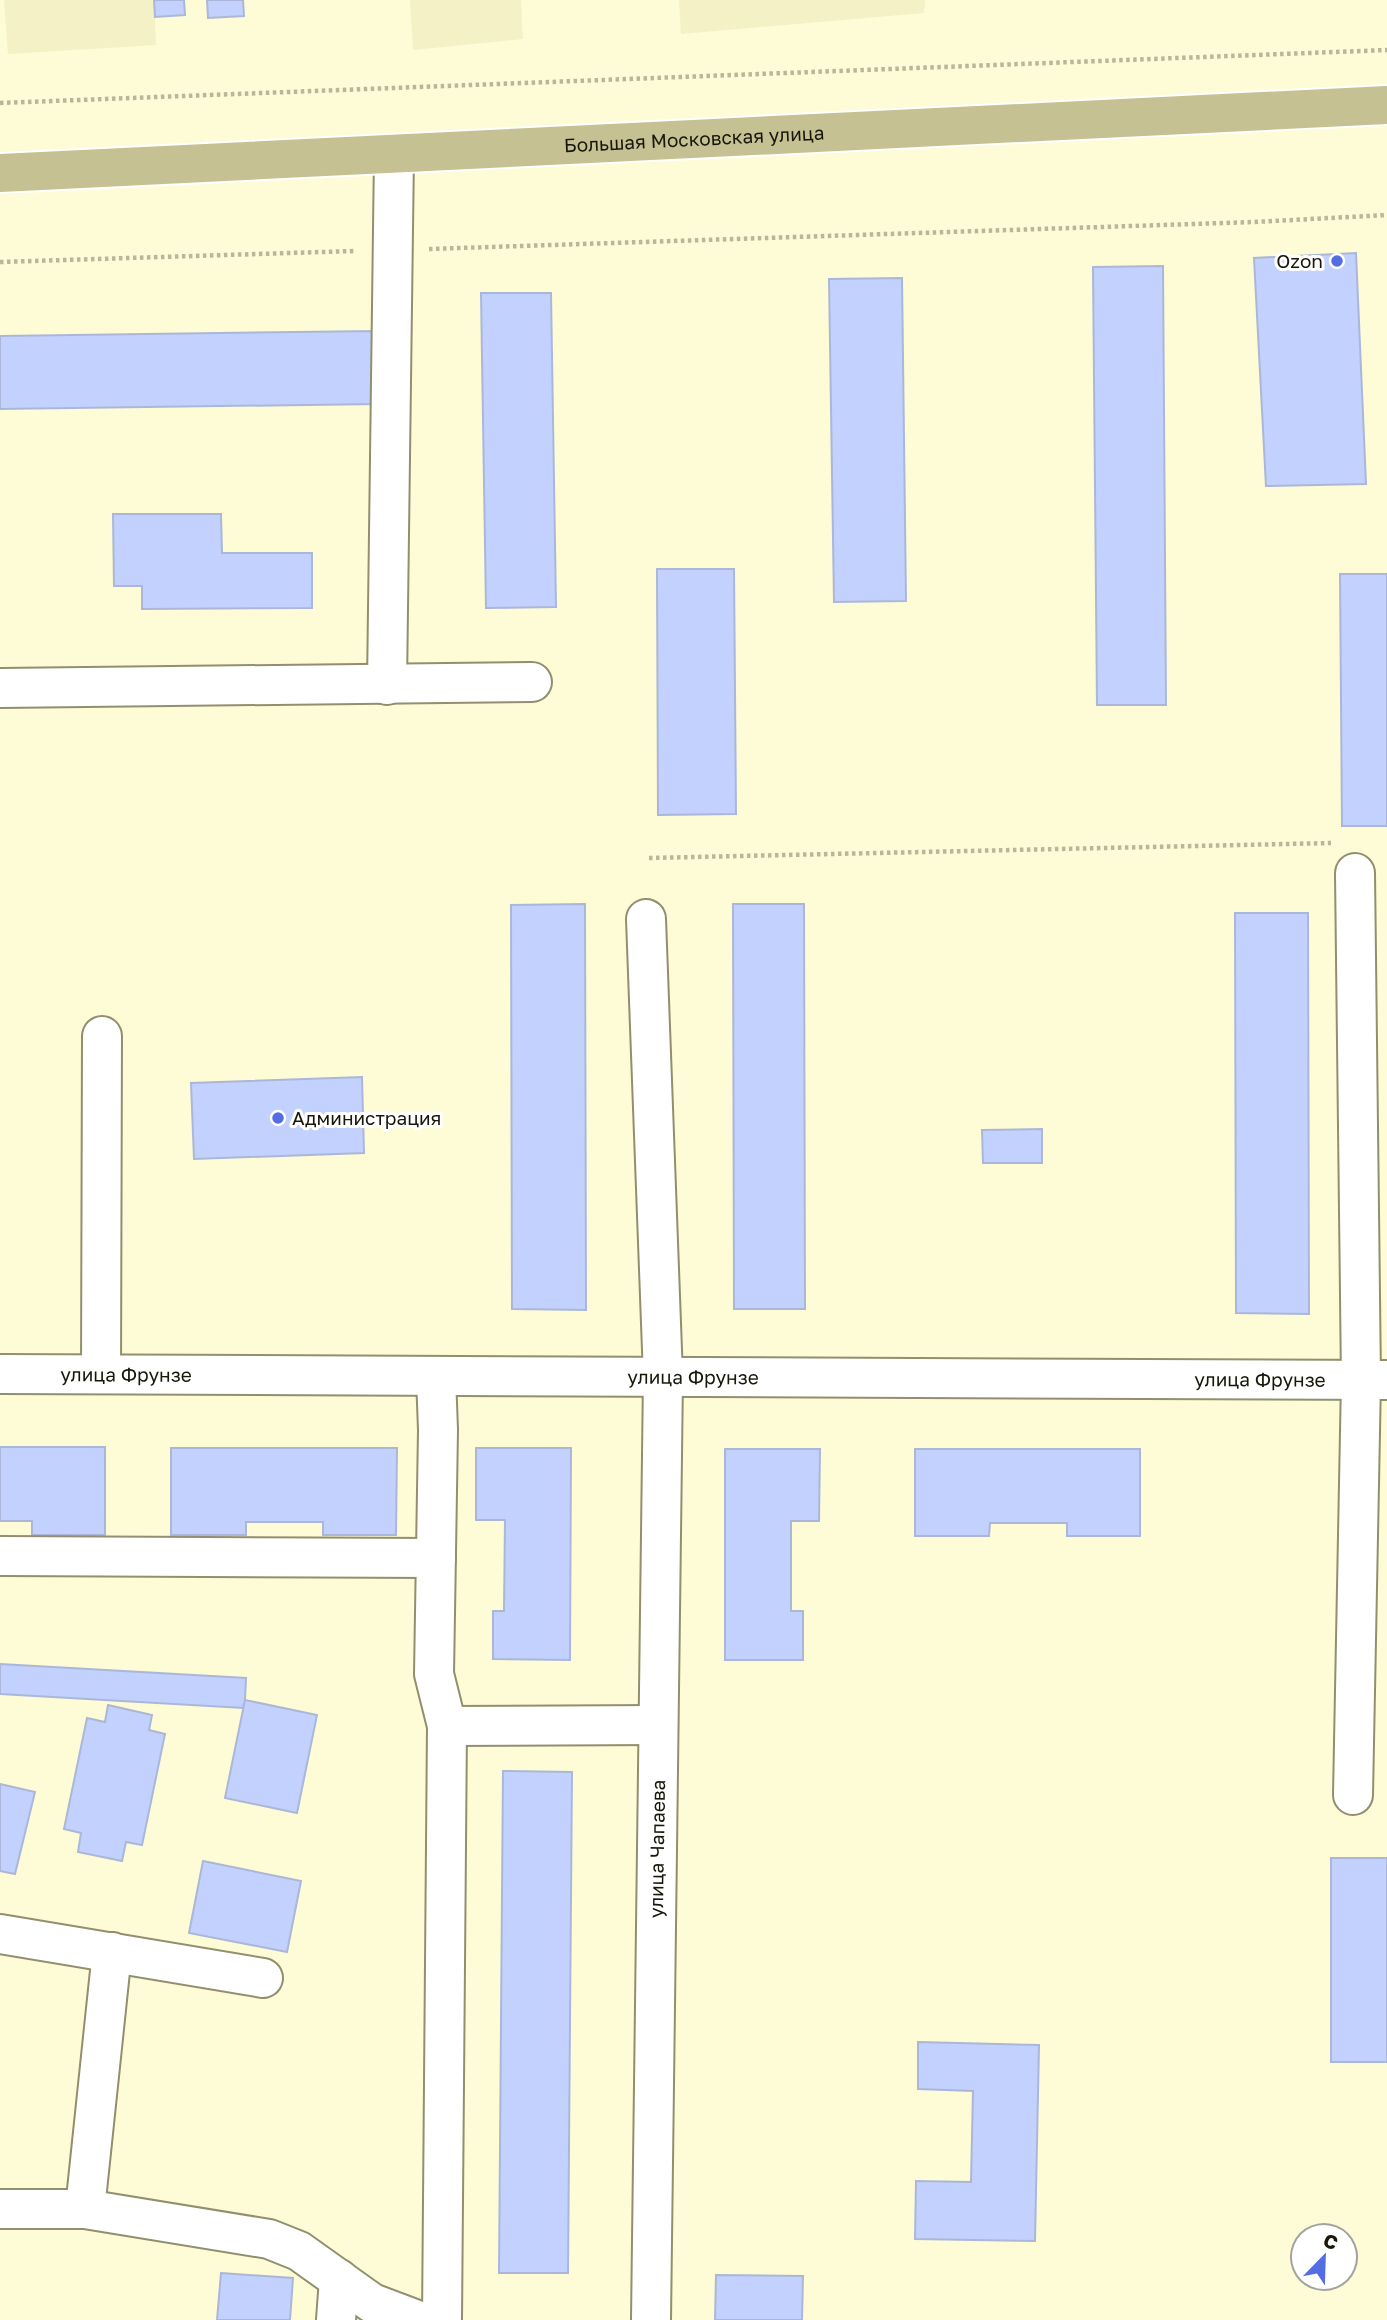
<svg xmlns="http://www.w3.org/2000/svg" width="1387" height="2320" viewBox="0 0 1387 2320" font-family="'Golos Text',sans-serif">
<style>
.built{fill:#f3f1c5}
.building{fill:#c2d1fe;stroke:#acb7d7;stroke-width:2}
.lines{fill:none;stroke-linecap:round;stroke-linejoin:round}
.minor-casing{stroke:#918f6e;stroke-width:42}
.major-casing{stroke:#fff;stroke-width:42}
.path{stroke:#b8b799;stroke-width:4.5;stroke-dasharray:3.5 3.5;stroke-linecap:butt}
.minor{stroke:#fff;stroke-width:38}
.major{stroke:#c5c192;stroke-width:38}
.poi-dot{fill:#546de3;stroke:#fff;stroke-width:2.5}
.labels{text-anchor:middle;stroke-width:6;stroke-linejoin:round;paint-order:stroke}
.street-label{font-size:19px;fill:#18170a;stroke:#fff}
.poi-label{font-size:19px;fill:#18170a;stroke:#fff;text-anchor:end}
</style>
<rect width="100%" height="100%" fill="#fdfcd7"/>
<path class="built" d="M4,0H154L156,45L8,54Z
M410,0H521L523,39L413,50Z
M679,0H925L924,13L681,34Z"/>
<path class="building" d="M154,0H184L185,15L155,17Z
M207,0H243L244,16L208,18Z
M1356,253L1366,484L1266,486L1254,258Z
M1163,266L1166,705H1097L1093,267Z
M902,278L906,601L834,602L829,279Z
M481,293H551L556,607L486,608Z
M376,331L377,404L0,409V336Z
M113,514H221L222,553H312V608L142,609V586H114Z
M657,569H734L736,814L658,815Z
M1340,574H1387V826H1342Z
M585,904L586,1310L512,1309L511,905Z
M733,904H804L805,1309H734Z
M1235,913H1308L1309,1314L1236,1313Z
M362,1077L364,1153L194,1159L191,1083Z
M1042,1129V1163H983L982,1130Z
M0,1447H105V1535H32V1521H0Z
M171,1448H397L396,1535H323V1522H246V1535H171Z
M476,1448H571L570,1660L493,1659V1611H504L505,1520H476Z
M725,1449H820L819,1521H791V1611H803V1660H725Z
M915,1449H1140V1536H1067V1523H990L989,1536H915Z
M0,1664L246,1678L245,1700L243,1708L0,1694Z
M245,1700L317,1715L297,1813L225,1798Z
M108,1705L152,1715L149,1730L165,1734L142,1845L126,1842L122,1861L78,1852L81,1833L64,1829L87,1718L105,1722Z
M503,1771L572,1772L568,2273H499Z
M0,1784L35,1792L15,1874L0,1871Z
M1331,1858H1387V2062H1331Z
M203,1861L301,1881L287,1952L189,1933Z
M918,2042L1039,2045L1035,2241L915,2239L916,2181L971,2182L973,2091L918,2089Z
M221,2273L293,2278L290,2320H217Z
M716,2275L803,2276L802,2320H715Z"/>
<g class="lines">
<defs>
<g id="minor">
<path d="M387,685L394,154"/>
<path d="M0,688L532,682"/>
<path d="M646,919L663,1377L651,2320"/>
<path id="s1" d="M0,1374L1387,1380"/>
<path d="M101,1374L102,1036"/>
<path d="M436,1376L438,1430L434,1674L447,1726L442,2320"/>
<path d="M0,1556L436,1558"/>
<path d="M447,1726L658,1725"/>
<path d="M1353,1795L1361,1380L1355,873"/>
<path d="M0,1934L263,1978"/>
<path d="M0,2209H85L269,2239L299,2251L372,2303L417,2320"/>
<path d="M85,2209L112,1952"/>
<path d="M336,2320L339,2279"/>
</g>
<g id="major">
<path id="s2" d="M0,173L1387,105"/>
</g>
</defs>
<use href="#minor" class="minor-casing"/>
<use href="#major" class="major-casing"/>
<path class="path" d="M0,103L1387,50
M429,249L1254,222L1387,215
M0,262L354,251
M649,858L1331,843"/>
<use href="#minor" class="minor"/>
<use href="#major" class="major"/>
</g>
<g class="poi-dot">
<circle cx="1337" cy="261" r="7"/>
<circle cx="278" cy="1118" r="7"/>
</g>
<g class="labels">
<g class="street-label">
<text dy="7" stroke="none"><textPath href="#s2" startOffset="695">Большая Московская улица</textPath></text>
<text dy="7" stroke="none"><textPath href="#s1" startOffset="126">улица Фрунзе</textPath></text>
<text dy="7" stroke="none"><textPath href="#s1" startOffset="693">улица Фрунзе</textPath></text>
<text dy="7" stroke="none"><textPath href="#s1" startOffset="1260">улица Фрунзе</textPath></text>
<text transform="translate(657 1849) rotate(-89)" y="7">улица Чапаева</text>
</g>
<g class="poi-label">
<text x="1323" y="268">Ozon</text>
<text x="292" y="1125" text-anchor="start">Администрация</text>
</g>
</g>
<g transform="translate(1324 2257) rotate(23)"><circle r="33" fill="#ffffff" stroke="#a3a29d" stroke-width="2"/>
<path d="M0-5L12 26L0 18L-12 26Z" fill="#546de3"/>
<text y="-10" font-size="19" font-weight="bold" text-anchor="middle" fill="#18170a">С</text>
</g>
</svg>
